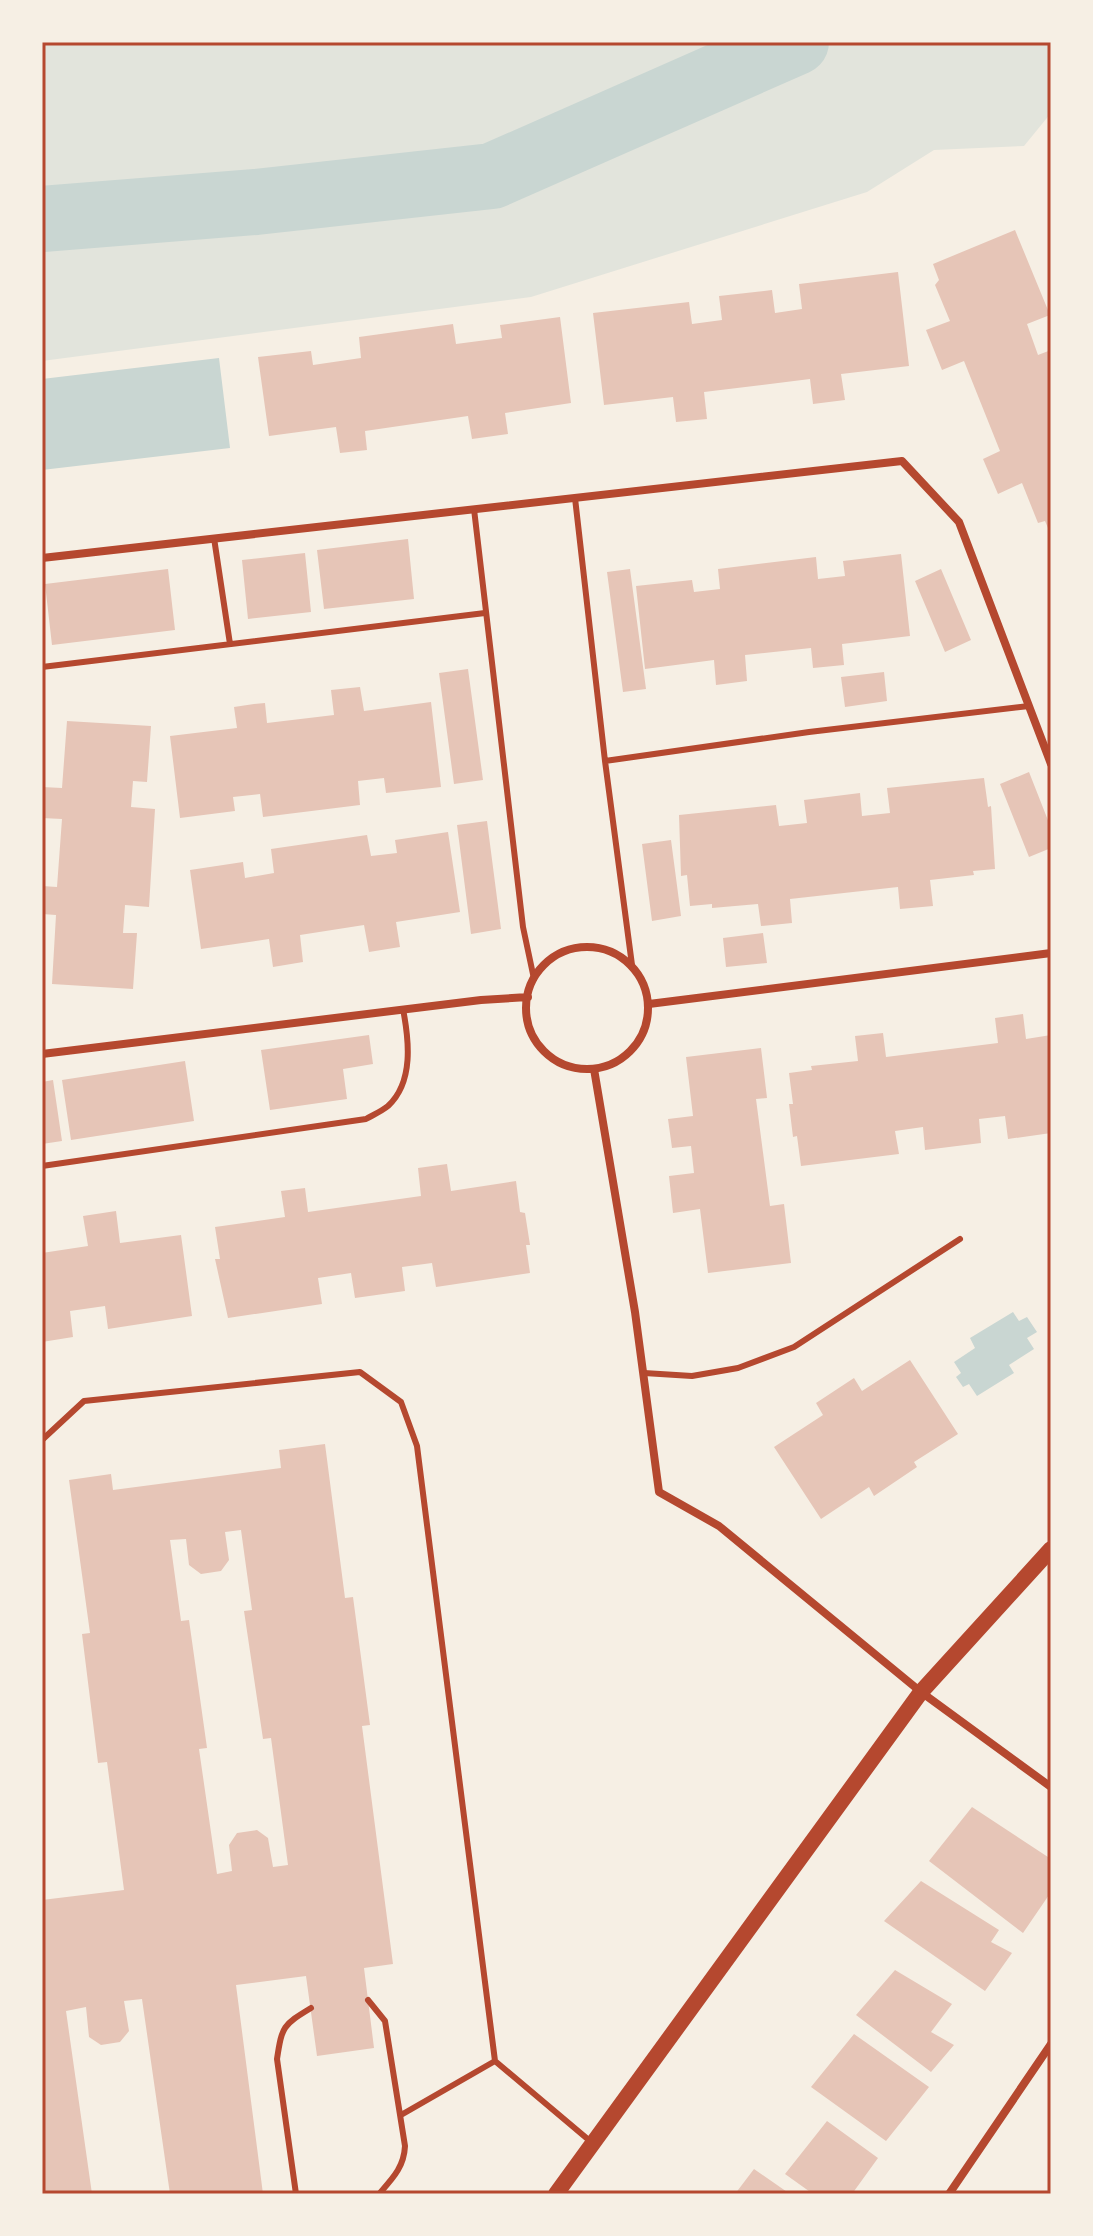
<svg xmlns="http://www.w3.org/2000/svg" width="1093" height="2236" viewBox="0 0 1093 2236" font-family="'IBM Plex Sans',sans-serif">
<style>
.green{fill:#e2e4dc}
.water{fill:#c9d6d2}
.lines{fill:none;stroke-linecap:round;stroke-linejoin:round}
.river{stroke:#c9d6d2;stroke-width:66}
.building{fill:#e6c5b7;fill-rule:evenodd}
.service{stroke:#b5482f;stroke-width:6}
.minor{stroke:#b5482f;stroke-width:8}
.secondary{stroke:#b5482f;stroke-width:16}
.neatline{fill:none;stroke:#b5482f;stroke-width:3}
</style>
<rect width="100%" height="100%" fill="#f6efe4"/>
<path class="green" d="M42,42H1051V113L1024,146L934,150L867,192L531,297L42,361Z"/>
<path class="water" d="M219,358L230,448L42,470V379Z
M1013,1312L1019,1321L1027,1317L1037,1332L1027,1338L1034,1349L1009,1365L1014,1373L977,1396L969,1384L963,1387L956,1377L961,1373L954,1362L975,1348L970,1338Z"/>
<g class="lines">
<path class="river" d="M42,219L256,202L492,176L796,42"/>
</g>
<path class="building" d="M1015,230L1050,315L1027,324L1038,355L1051,350V535L1045,521L1038,523L1022,483L998,494L983,459L1000,451L964,361L942,370L926,330L950,321L935,285L939,280L933,264Z
M898,272L909,366L841,374L845,400L813,404L810,379L704,392L707,419L676,422L673,397L604,405L593,313L689,302L692,324L722,320L719,296L772,290L775,313L802,309L799,284Z
M560,317L571,403L505,413L508,434L472,439L468,416L365,431L367,450L340,453L336,427L269,436L258,357L311,351L313,365L361,358L359,337L453,324L456,344L502,338L500,325Z
M408,539L414,599L324,609L317,550Z
M305,553L311,612L248,619L242,560Z
M901,554L910,636L842,644L844,665L813,668L811,648L745,655L747,681L716,685L714,660L645,669L636,586L692,580L694,592L720,589L718,569L816,557L818,579L845,576L843,561Z
M168,569L175,630L52,645L45,584Z
M630,569L646,689L623,692L607,572Z
M941,569L971,640L945,652L915,581Z
M468,669L483,780L454,784L439,673Z
M884,672L887,701L845,707L841,677Z
M360,687L364,711L431,702L441,787L386,793L384,778L358,781L360,805L263,817L260,794L233,797L235,811L180,818L170,736L237,728L234,707L254,704L265,703L267,723L334,715L331,690Z
M67,721L151,726L147,782L133,781L131,807L155,809L149,907L125,905L123,933H137L133,989L52,984L56,915L42,914V886L57,887L62,819L42,818V787L62,788Z
M1029,772L1051,828V848L1029,857L1000,784Z
M984,778L988,807L991,806L995,869L973,871L974,875L930,880L933,906L900,909L898,887L790,899L792,923L761,926L758,904L712,908V904L690,906L687,875L681,876L679,815L776,805L779,826L807,823L804,800L860,793L862,816L890,813L887,788Z
M487,821L501,929L471,934L457,825Z
M448,832L460,912L396,922L400,947L369,952L364,925L300,935L303,962L273,967L269,939L201,949L190,870L243,862L245,878L274,873L271,849L367,835L371,856L397,853L395,840Z
M671,840L681,916L652,921L642,844Z
M763,933L767,963L726,967L723,938Z
M1023,1014L1026,1039L1051,1035V1133L1008,1139L1005,1116L979,1119L981,1143L925,1150L923,1127L895,1131L899,1154L801,1166L797,1136L793,1137L789,1104H793L789,1073L812,1070L811,1066L858,1061L855,1036L883,1033L886,1057L998,1043L995,1018Z
M369,1035L373,1064L343,1069L347,1099L270,1110L261,1050Z
M761,1048L767,1098L756,1099L770,1206L784,1204L791,1263L708,1273L700,1209L673,1213L669,1176L694,1173L691,1146L672,1148L668,1119L693,1116L686,1057Z
M185,1061L194,1121L71,1140L62,1080Z
M53,1080L62,1141L42,1144V1082Z
M447,1164L451,1191L516,1181L520,1212L525,1213L530,1245H526L530,1273L436,1287L432,1263L402,1267L405,1291L355,1298L351,1273L318,1278L322,1304L228,1318L215,1259H220L215,1227L285,1217L281,1191L305,1188L308,1212L421,1196L418,1168Z
M116,1211L120,1243L181,1235L192,1316L108,1329L105,1306L70,1311L73,1337L42,1342V1253L88,1246L83,1216Z
M910,1360L958,1434L914,1462L917,1467L874,1496L869,1487L821,1519L774,1447L823,1415L816,1403L854,1378L862,1391Z
M325,1444L345,1598L353,1597L370,1725L362,1726L393,1964L364,1968L374,2048L317,2056L306,1976L236,1985L263,2194H170L142,1999L124,2001L129,2031L120,2042L101,2045L89,2037L86,2007L66,2011L92,2194H42V1900L124,1890L107,1762L98,1763L82,1634L90,1633L69,1480L111,1474L113,1490L281,1468L279,1450ZM241,1530L252,1610L244,1611L263,1739L271,1738L288,1865L273,1867L268,1838L257,1830L237,1833L229,1845L232,1871L217,1874L199,1749L207,1748L189,1620L181,1621L170,1540L186,1539L189,1565L201,1574L221,1571L229,1560L225,1532Z
M972,1807L1051,1859V1892L1023,1933L929,1861Z
M921,1881L999,1930L991,1942L1012,1953L985,1991L884,1921Z
M895,1970L952,2004L931,2032L954,2045L931,2072L856,2015Z
M854,2034L929,2087L886,2141L811,2087Z
M827,2121L878,2158L852,2194L842,2191L839,2194H813L785,2174Z
M754,2169L790,2194H735Z"/>
<g class="lines">
<path class="service" d="M575,498L605,761
M474,509L523,927L534,979
M214,538L230,644
M42,667L485,613
M632,965L605,761L809,732L1029,706
M42,1166L366,1119C373,1115 382,1111 388,1106C414,1082 409,1040 403,1009
M644,1373L692,1376L738,1368L794,1347L960,1239
M42,1440L84,1401L360,1372L401,1402L417,1446L495,2061L590,2141
M368,2000L385,2021L405,2146C404,2167 393,2178 379,2194
M401,2115L495,2061
M296,2194L277,2059C282,2026 283,2025 311,2008"/>
<path class="minor" d="M42,558L902,461L959,522L1051,764
M526 1008a61 61 0 1 1 122 0a61 61 0 1 1-122 0Z
M649,1004L1051,953
M42,1054L481,1000L528,997
M594,1069L635,1312L659,1492L719,1526L921,1692L1051,1787
M949,2194L1051,2044"/>
<path class="secondary" d="M556,2194L921,1692L1051,1549"/>
</g>
<rect width="1093" height="2236" fill="none" stroke="#f6efe4" stroke-width="88"/>
<rect x="44" y="44" width="1005" height="2148" class="neatline"/>
</svg>
